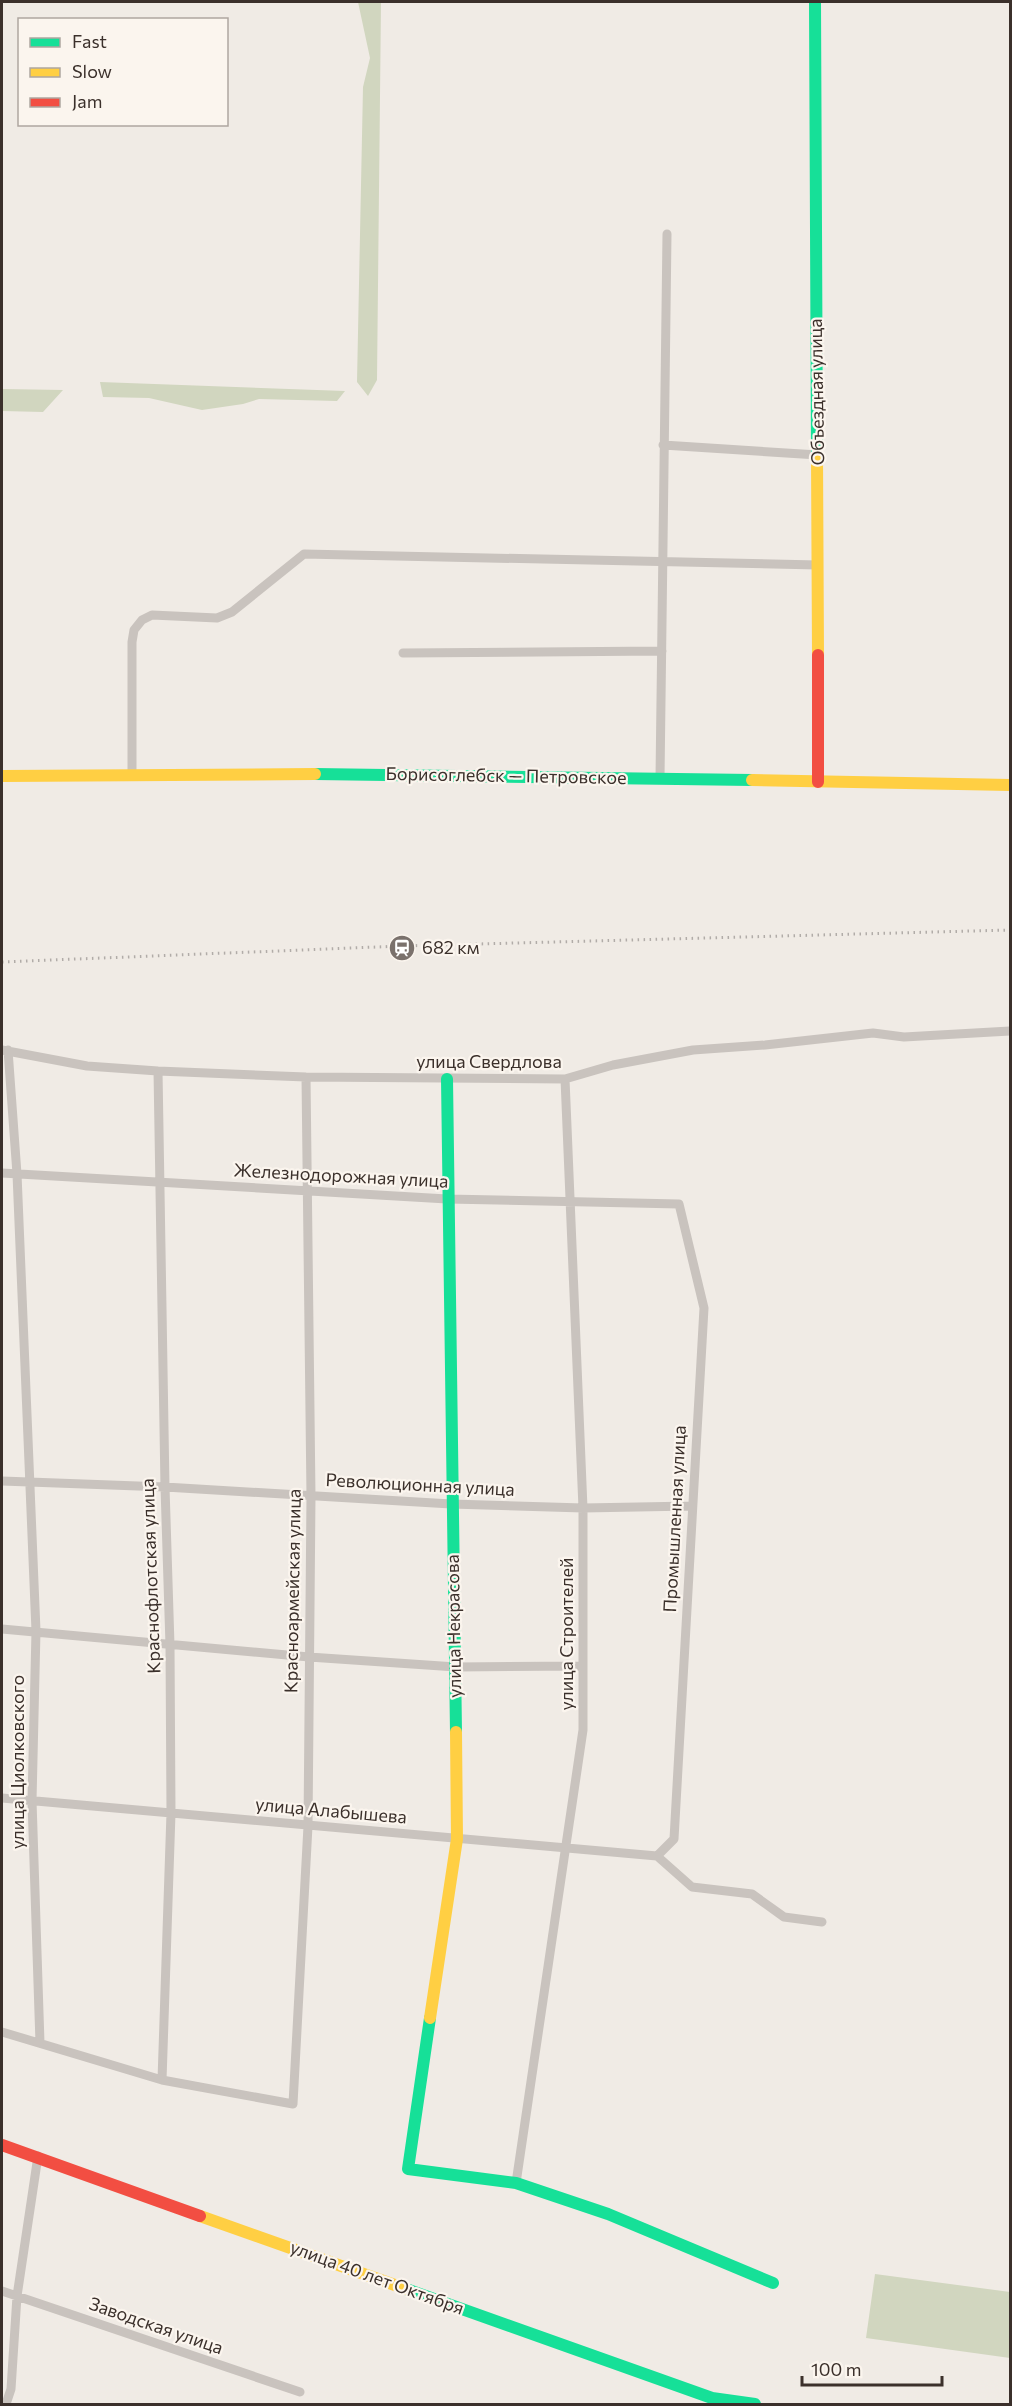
<svg xmlns="http://www.w3.org/2000/svg" width="1012" height="2406" viewBox="0 0 1012 2406" font-family="Commissioner,sans-serif">
<style>
.green{fill:#d1d6bf}
.lines{fill:none;stroke-linecap:round;stroke-linejoin:round}
.street{stroke:#c9c3be;stroke-width:9}
.fast{stroke:#16e098;stroke-width:12}
.slow{stroke:#ffcf43;stroke-width:12}
.jam{stroke:#f24e42;stroke-width:12}
.rail{stroke:#b1aca8;stroke-width:3;stroke-dasharray:1.5 4.5;stroke-linecap:butt}
.labels{text-anchor:middle;stroke-width:4.5;stroke-linejoin:round;paint-order:stroke}
.street-label{font-size:18px;fill:#3b302b;stroke:#fbf5ee}
.poi-label{font-size:18px;fill:#3b302b;stroke:#fbf5ee;text-anchor:start}
</style>
<rect width="100%" height="100%" fill="#f0ebe5"/>
<path class="green" d="M358,2H381L377,380L368,396L357,382L363,87L370,58Z
M100,382L345,391L337,401L259,399L243,404L202,410L149,398L103,397Z
M2,389L63,390L43,412L2,411Z
M875,2274L1010,2292V2358L866,2338Z"/>
<g class="lines">
<path class="street" d="M663,445L818,455
M403,653L662,651
M132,775V642L134,630L142,620L152,615L217,618L232,612L304,554L818,565
M660,778L667,234
M2,1050L87,1066L158,1071L306,1077L565,1079L613,1065L693,1050L765,1045L873,1033L904,1037L1010,1031
M8,1050L17,1174L36,1631L32,1801L40,2043
M158,1071L165,1487L170,1645L171,1813L162,2080
M2,1173L447,1199L679,1204L704,1308L674,1839L657,1856
M2,1481L165,1487L451,1504L583,1508L692,1506
M2,1629L309,1657L456,1667L583,1666
M2,1798L657,1856L692,1887L752,1894L784,1917L822,1922
M2,2032L162,2080L293,2104L308,1826L311,1496L306,1077
M516,2183L583,1730V1508L565,1079
M2,2291L300,2392
M6,2404L11,2389L17,2296L38,2156"/>
<path class="fast" d="M815,2L817,455
M315,774L752,780
M447,1079L456,1732
M430,2018L408,2169L516,2183L608,2214L773,2283
M406,2289L712,2398L755,2404"/>
<path class="slow" d="M817,455L818,655
M2,776L315,774
M752,780L1010,785
M430,2018L457,1839L456,1732
M200,2216L406,2289"/>
<path class="jam" d="M818,655V782
M2,2145L200,2216"/>
<path class="rail" d="M2,962L402,946L1010,930"/>
</g>
<defs>
<symbol id="station-disc" viewBox="-11 -11 22 22"><circle r="9.5" fill="#7a716c" stroke="#fbf5ee"/><path d="M-3-6H3Q5-6 5-4V2Q5 4 3 4L4.5 6H3L1.5 4h-3L-3 6H-4.5L-3 4Q-5 4-5 2V-4Q-5-6-3-6ZM-3.5-4v3h7v-3ZM-3.5 1v1.5H-2V1ZM2 1v1.5H3.5V1Z" fill="#fff"/></symbol>
</defs>
<g fill-rule="evenodd">
<use href="#station-disc" x="387" y="933" width="30" height="30"/>
</g>
<g class="labels">
<g class="street-label">
<text transform="translate(817 392) rotate(-91)" y="6">Объездная улица</text>
<text transform="translate(506 776) rotate(1)" y="6">Борисоглебск — Петровское</text>
<text x="489" y="1068">улица Свердлова</text>
<text transform="translate(341 1176) rotate(3)" y="6">Железнодорожная улица</text>
<text transform="translate(420 1485) rotate(3)" y="6">Революционная улица</text>
<text transform="translate(675 1519) rotate(-87)" y="6">Промышленная улица</text>
<text transform="translate(151 1576) rotate(-92)" y="6">Краснофлотская улица</text>
<text transform="translate(293 1591) rotate(-89)" y="6">Красноармейская улица</text>
<text transform="translate(454 1626) rotate(-91)" y="6">улица Некрасова</text>
<text transform="translate(567 1634) rotate(-90)" y="6">улица Строителей</text>
<text transform="translate(18 1762) rotate(-90)" y="6">улица Циолковского</text>
<text transform="translate(331 1811) rotate(5)" y="6">улица Алабышева</text>
<text transform="translate(377 2278) rotate(20)" y="6">улица 40 лет Октября</text>
<text transform="translate(156 2326) rotate(19)" y="6">Заводская улица</text>
</g>
<g class="poi-label">
<text x="422" y="954">682 км</text>
</g>
</g>
<rect width="1012" height="2406" fill="none" stroke="#3b302b" stroke-width="6"/>
<rect x="18" y="18" width="210" height="108" fill="#fbf5ee" stroke="#aea6a0" stroke-width="1.5"/>
<rect x="30" y="38" width="30" height="9" fill="#16e098" stroke="#aea6a0" stroke-width="1.5"/>
<text x="72" y="48" font-size="18" fill="#3b302b">Fast</text>
<rect x="30" y="68" width="30" height="9" fill="#ffcf43" stroke="#aea6a0" stroke-width="1.5"/>
<text x="72" y="78" font-size="18" fill="#3b302b">Slow</text>
<rect x="30" y="98" width="30" height="9" fill="#f24e42" stroke="#aea6a0" stroke-width="1.5"/>
<text x="72" y="108" font-size="18" fill="#3b302b">Jam</text>
<path d="M802 2376v9h140v-9" fill="none" stroke="#3b302b" stroke-width="3"/>
<text x="811" y="2376" font-size="18" fill="#3b302b" stroke="#fbf5ee" stroke-width="4.5" paint-order="stroke">100 m</text>
</svg>
